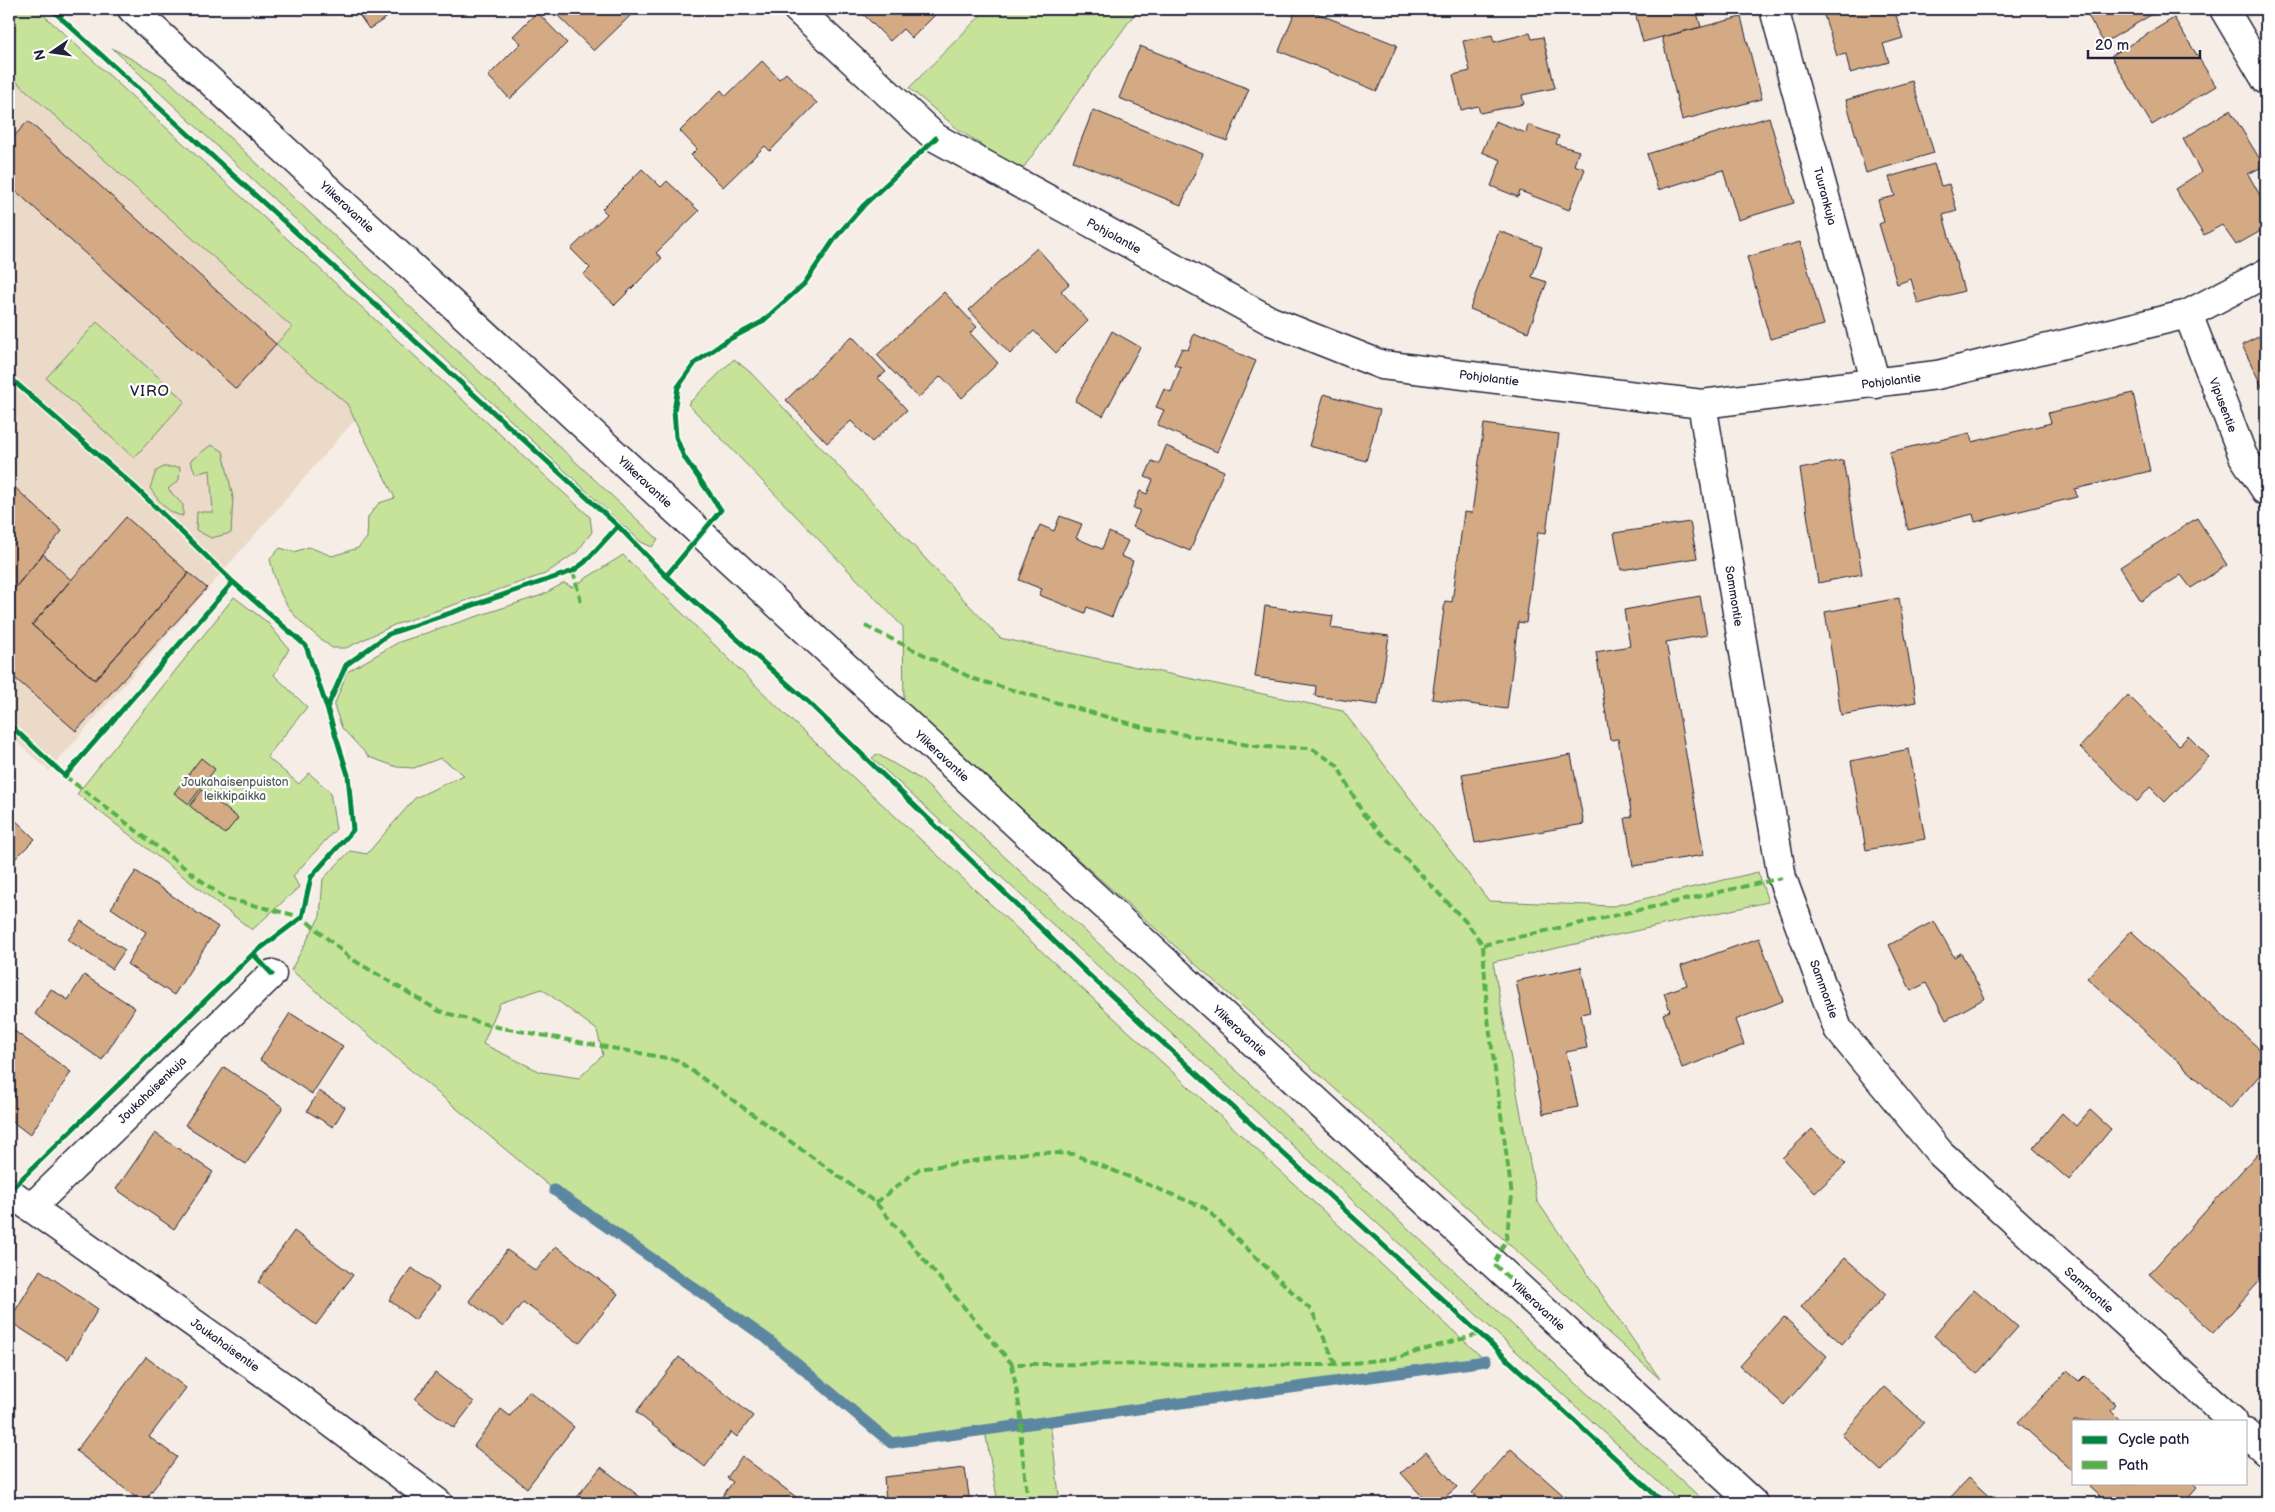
<svg xmlns="http://www.w3.org/2000/svg" width="2275" height="1512" viewBox="0 0 2275 1512" font-family="'Balsamiq Sans',sans-serif">
<style>
.built{fill:#ecdac9}
.green{fill:#c7e39a;stroke:#74826a;fill-rule:evenodd}
.lines{fill:none;stroke-linecap:round;stroke-linejoin:round}
.stream{stroke:#5d87a1;stroke-width:11}
.building{fill:#d3aa84;stroke:#22223b}
.minor-casing{stroke:#22223b;stroke-width:31}
.tertiary-casing{stroke:#22223b;stroke-width:31}
.minor{stroke:#fff;stroke-width:28}
.tertiary{stroke:#fff;stroke-width:28}
.quiet{stroke:#55b146;stroke-width:4;stroke-dasharray:8 4;stroke-linecap:butt}
.cycleway-casing{stroke:#fff;stroke-width:8}
.cycleway{stroke:#00873e;stroke-width:5}
.labels{text-anchor:middle;stroke-width:4.5;stroke-linejoin:round;paint-order:stroke}
.street-label{font-size:12px;fill:#22223b;stroke:#fff}
.park-label{font-size:12px;fill:#545c58;stroke:#fff}
.quarter-label{font-size:15px;letter-spacing:1px;fill:#22223b;stroke:#fff}
</style>
<rect width="100%" height="100%" fill="#f6eee6"/>
<filter id="ink" filterUnits="userSpaceOnUse"><feTurbulence type="fractalNoise" baseFrequency=".02" numOctaves="2"/><feDisplacementMap in="SourceGraphic" scale="10" xChannelSelector="R" yChannelSelector="G"/><feConvolveMatrix kernelMatrix="1 2 1 2 8 2 1 2 1" color-interpolation-filters="sRGB"/></filter>
<g filter="url(#ink)">
<path class="built" d="M9,75L373,399L49,771L9,735Z"/>
<path class="green" d="M9,9H37L590,517L592,532L577,552L545,574L394,625L346,648H332C294,618 281,608 270,559L280,548L294,552L309,547L332,556L358,548L367,538L368,517L379,503L395,498L347,404L276,344L292,327L9,75Z
M987,9H1138L1021,171L959,130L909,88Z
M112,48L167,79L658,539L652,547L641,542Z
M97,322L185,401L134,458L46,378Z
M734,359L750,372L1000,638L1343,711L1489,901L1613,906L1758,872L1768,902L1493,962L1537,1201L1660,1379L904,704L903,627L688,404Z
M211,445L223,451L233,498L231,533L211,538L196,530L197,512H213L210,470L196,474L190,461Z
M164,467H180L179,480L168,489L183,505V516C168,514 158,500 150,488L156,471Z
M623,555L792,721L1486,1361L1050,1421L1060,1503H998L985,1431L891,1443L765,1338L554,1190L291,970L320,916L323,879L350,851L367,854L415,798L464,775L441,758L414,768L397,767L369,757L342,728L334,706L347,672L399,642L542,595L564,583L572,587ZM542,989L597,1030L603,1055L579,1078L541,1072L483,1044L500,1003Z
M234,597L267,622L289,649L274,675L307,707L267,757L299,784L309,773L330,792L336,829L293,876L299,887L252,930L77,794Z
M877,754L920,779L1706,1503H1681L872,758Z"/>
<g class="lines">
<path class="stream" d="M554,1190L766,1338L891,1443L1486,1361"/>
</g>
<path class="building" d="M355,9H400L369,29Z
M551,9H628L633,13L594,51Z
M858,9H941L912,38L903,29L890,41Z
M1296,9H1306L1397,45L1377,91L1279,51Z
M1634,9H1696L1701,27L1643,42Z
M1822,9H1894L1903,38L1883,44L1889,62L1850,73L1846,54L1837,56Z
M2084,9H2161L2104,43Z
M537,12L567,43L510,99L488,76L521,43L513,36Z
M1741,17L1762,99L1682,120L1662,37Z
M2174,18L2216,86L2152,125L2111,56Z
M1530,33L1532,39L1543,37L1555,88L1522,95L1524,104L1480,113L1478,106L1461,110L1453,75L1470,71L1463,41L1492,35L1494,42Z
M1140,46L1249,89L1227,141L1119,98Z
M762,61L779,79L786,73L817,103L770,151L765,146L723,187L691,155L697,149L680,131L721,90L726,96Z
M1912,81L1934,153L1866,173L1846,100Z
M1093,110L1203,154L1181,205L1073,161Z
M2230,110L2264,166L2248,174L2266,206V228L2236,245L2222,225L2204,235L2175,189L2201,172L2183,139Z
M1769,117L1794,203L1738,220L1723,170L1658,190L1647,154Z
M28,121L276,344L236,389L9,185V142Z
M1495,121L1526,133L1528,125L1559,136L1556,144L1579,151L1574,165L1585,169L1569,210L1520,191L1518,197L1491,186L1501,160L1482,152Z
M1934,164L1941,186L1949,184L1957,211L1943,215L1964,291L1918,304L1911,279L1897,284L1879,224L1884,222L1878,200L1895,196L1889,177Z
M642,169L661,187L667,181L699,211L656,253L662,258L615,305L583,275L590,268L571,249L607,214L602,209Z
M1499,231L1542,247L1532,277L1547,282L1528,332L1470,309Z
M1800,242L1824,325L1770,339L1747,257Z
M1037,248L1069,284L1061,291L1088,321L1056,353L1034,331L1010,354L969,310Z
M944,292L977,327L970,333L998,363L962,398L941,376L918,398L877,355Z
M1112,331L1140,347L1103,416L1075,401Z
M2266,333V395L2242,345Z
M1194,334L1256,361L1217,452L1157,425L1164,410L1156,407L1164,389L1171,392L1181,367L1174,365L1182,348L1188,350Z
M852,336L886,372L878,378L907,410L872,442L851,421L827,443L786,400Z
M2133,393L2150,471L2075,489L2077,497L1975,522L1973,514L1908,530L1889,452L1970,433L1972,442L2051,423L2048,413Z
M1324,394L1380,410L1366,461L1309,446Z
M1484,424L1559,434L1546,533L1538,532L1526,623L1518,622L1507,709L1432,699L1445,601L1452,602L1464,512L1472,513Z
M1166,446L1224,471L1190,551L1133,527L1140,510L1133,508L1140,491L1147,494L1153,480L1145,477L1152,461L1159,464Z
M1843,460L1862,574L1818,583L1800,469Z
M9,482L62,531L9,595Z
M1060,516L1082,524L1076,538L1102,549L1109,532L1128,541L1121,556L1133,561L1112,617L1087,607L1085,613L1039,595L1042,589L1019,580L1040,525L1054,531Z
M126,517L189,573L95,680L32,625Z
M2197,518L2227,565L2191,588L2181,575L2141,601L2120,567Z
M1690,522L1697,558L1621,570L1614,533Z
M43,554L71,580L32,625L95,680L189,573L207,588L76,731L9,673V595Z
M1700,596L1707,635L1666,642L1704,855L1633,866L1625,818L1632,817L1618,739L1610,740L1596,652L1630,646L1624,610Z
M1899,598L1916,702L1841,715L1825,612Z
M1265,606L1333,616L1331,628L1389,636L1378,705L1315,696L1316,686L1255,677Z
M2128,695L2179,746L2188,736L2209,757L2165,802L2150,787L2137,802L2080,747Z
M1909,749L1925,839L1866,850L1851,761Z
M1571,755L1584,824L1475,843L1462,774Z
M201,758L215,769L189,804L174,793Z
M202,790L238,818L225,834L190,806Z
M9,814L35,839L9,865Z
M136,871L218,927L174,995L127,964L146,932L111,908Z
M81,921L125,950L112,969L68,940Z
M1934,921L1954,957L1961,953L1985,998L1946,1020L1926,983L1911,991L1889,945Z
M2131,931L2266,1055V1068L2230,1109L2087,978Z
M1759,938L1783,1001L1735,1020L1744,1045L1682,1068L1663,1014L1670,1011L1664,993L1687,985L1681,966Z
M1581,967L1590,1012L1581,1014L1587,1048L1566,1052L1578,1107L1543,1114L1516,981Z
M84,975L135,1008L102,1060L35,1014L51,989L68,1000Z
M290,1013L343,1046L312,1094L260,1060Z
M13,1030L71,1072L30,1135L9,1119V1036Z
M224,1067L283,1107L246,1164L185,1125Z
M319,1091L345,1107L333,1127L307,1111Z
M2090,1110L2111,1129L2069,1180L2033,1148L2062,1113L2076,1126Z
M1812,1129L1846,1164L1815,1193L1782,1158Z
M155,1133L213,1172L174,1229L116,1189Z
M2266,1144V1274L2213,1333L2149,1274Z
M294,1231L353,1275L316,1325L258,1282Z
M556,1246L618,1294L579,1343L523,1302L503,1327L469,1301L507,1250L536,1271Z
M1845,1258L1886,1294L1842,1344L1801,1307Z
M412,1268L439,1288L415,1320L389,1300Z
M40,1270L98,1309L68,1359L9,1321Z
M1974,1289L2018,1327L1977,1374L1934,1336Z
M1784,1317L1827,1356L1784,1405L1740,1366Z
M146,1357L186,1388L149,1437L177,1457L143,1503L76,1451Z
M679,1357L753,1416L737,1437L731,1432L705,1467L636,1412Z
M2067,1371L2079,1381L2084,1376L2116,1405L2111,1411L2121,1421H2074V1472L2018,1422Z
M435,1373L474,1402L454,1428L415,1399Z
M1884,1387L1924,1422L1881,1471L1842,1435Z
M529,1391L574,1427L527,1488L474,1446L501,1409L510,1416Z
M1511,1449L1572,1503H1484L1472,1493Z
M1426,1452L1457,1487L1438,1503H1428L1401,1473Z
M742,1456L804,1503H717L733,1482L727,1478Z
M601,1467L648,1503H572Z
M965,1468L970,1503H886L884,1477Z
M1969,1478L1996,1503H1945Z
M2093,1483H2192L2197,1488L2184,1503H2107L2089,1487Z
M1363,1498L1364,1503H1325Z"/>
<g class="lines">
<defs>
<path id="minor" d="M797,9L936,138L1271,321L1382,365L1702,404L1937,375L2188,314L2266,273
M1774,9L1876,384
M2224,9L2266,80
M2188,314L2243,456L2266,491
M1702,404L1782,878L1838,1029L1940,1153L2233,1421
M9,1192L292,1393L438,1503
M32,1207L272,974
M2246,1433L2266,1451"/>
<path id="tertiary" d="M132,9L1753,1503"/>
</defs>
<use href="#minor" class="minor-casing"/>
<use href="#tertiary" class="tertiary-casing"/>
<use href="#minor" class="minor"/>
<use href="#tertiary" class="tertiary"/>
<path class="quiet" d="M573,571L582,606
M865,626L974,679L1149,729L1261,747L1311,748L1337,765L1363,814L1467,923L1483,945L1487,1011L1512,1196L1506,1240L1494,1264L1528,1296
M65,776L224,898L302,917L350,958L439,1011L492,1026L677,1060L876,1203L1012,1364L1336,1365L1395,1358L1479,1334
M1483,945L1782,878
M876,1203L919,1169L1034,1152L1073,1154L1205,1208L1312,1311L1336,1365
M1012,1364L1021,1417V1440L1028,1503"/>
<defs>
<path id="cycleway" d="M51,9L618,526L666,576L807,701L1088,974L1664,1503
M9,377L137,489L233,582
M666,576L721,510L684,457L676,437L674,411L678,387L695,363L726,341L762,322L804,284L836,237L864,205L936,138
M9,724L65,776L233,582L306,646L327,708
M272,974L253,954L302,917L311,877L353,830L348,775L327,708L346,665L389,634L573,571L585,562L618,526
M9,1191L253,954"/>
</defs>
<use href="#cycleway" class="cycleway-casing"/>
<use href="#cycleway" class="cycleway"/>
</g>
</g>
<g class="labels">
<g class="street-label">
<text transform="translate(1825 196) rotate(75)" y="4">Tuurankuja</text>
<text transform="translate(347 207) rotate(43)" y="4">Ylikeravantie</text>
<text transform="translate(1114 236) rotate(29)" y="4">Pohjolantie</text>
<text transform="translate(1489 378) rotate(7)" y="4">Pohjolantie</text>
<text transform="translate(1891 381) rotate(-7)" y="4">Pohjolantie</text>
<text transform="translate(2223 405) rotate(69)" y="4">Vipusentie</text>
<text transform="translate(645 482) rotate(43)" y="4">Ylikeravantie</text>
<text transform="translate(1734 596) rotate(81)" y="4">Sammontie</text>
<text transform="translate(942 756) rotate(43)" y="4">Ylikeravantie</text>
<text transform="translate(1824 989) rotate(70)" y="4">Sammontie</text>
<text transform="translate(1240 1031) rotate(43)" y="4">Ylikeravantie</text>
<text transform="translate(152 1090) rotate(-44)" y="4">Joukahaisenkuja</text>
<text transform="translate(2089 1290) rotate(42)" y="4">Sammontie</text>
<text transform="translate(1538 1305) rotate(43)" y="4">Ylikeravantie</text>
<text transform="translate(225 1345) rotate(36)" y="4">Joukahaisentie</text>
</g>
<g class="park-label">
<text x="235" y="786">Joukahaisenpuiston<tspan x="235" dy="14">leikkipaikka</tspan></text>
</g>
<g class="quarter-label">
<text x="150" y="396">VIRO</text>
</g>
</g>
<rect width="2275" height="1512" fill="none" stroke="#fff" stroke-width="30"/>
<rect x="15" y="15" width="2245" height="1482" fill="none" stroke="#22223b" stroke-width="2" filter="url(#ink)"/>
<rect x="2072" y="1420" width="175" height="65" fill="#ffffff" stroke="#a7a7b1"/>
<rect x="2082" y="1436" width="25" height="8" fill="#00873e" stroke="#a7a7b1"/>
<text x="2118" y="1444" font-size="15" fill="#22223b">Cycle path</text>
<rect x="2082" y="1461" width="25" height="8" fill="#55b146" stroke="#a7a7b1"/>
<text x="2118" y="1470" font-size="15" fill="#22223b">Path</text>
<g transform="translate(52 52) rotate(257)" stroke="#ffffff" stroke-width="4" paint-order="stroke">
<path d="M0-4L9 19L0 12L-9 19Z" fill="#22223b"/>
<text y="-8" font-size="14" font-weight="bold" text-anchor="middle" fill="#22223b">N</text>
</g>
<path d="M2088 50v8h112v-8" fill="none" stroke="#22223b" stroke-width="2.5"/>
<text x="2095" y="50" font-size="15" fill="#22223b" stroke="#ffffff" stroke-width="4" paint-order="stroke">20 m</text>
</svg>
